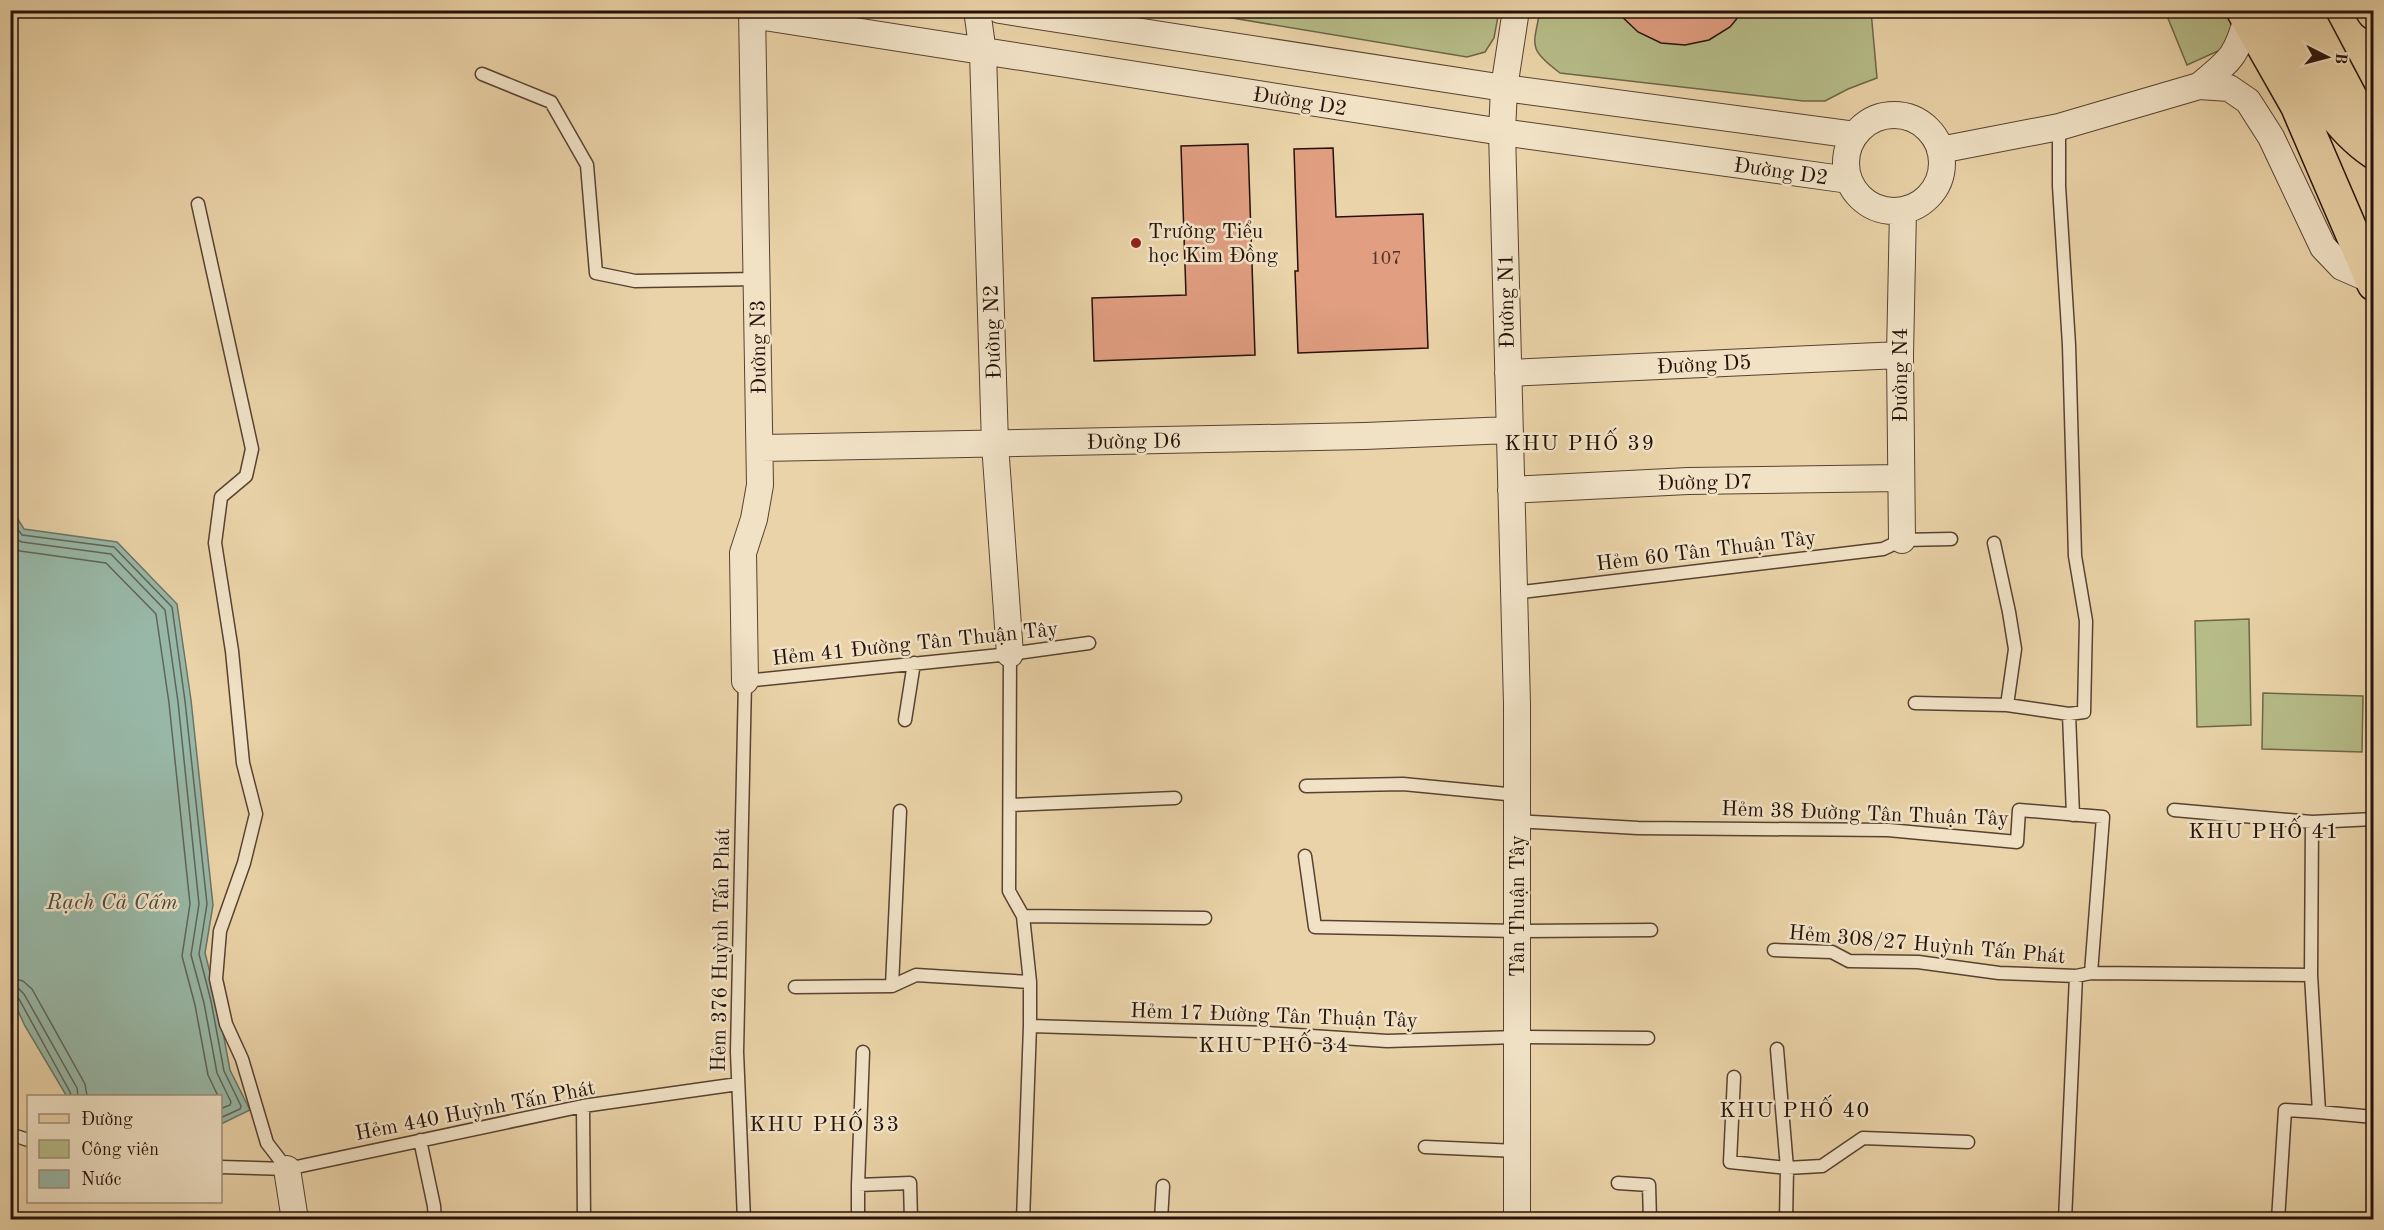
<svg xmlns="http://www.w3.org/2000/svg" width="2384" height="1230" viewBox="0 0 2384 1230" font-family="'Old Standard TT',serif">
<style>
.green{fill:#b6bc88;stroke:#6e6648;stroke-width:1.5}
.water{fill:#98b8a7;stroke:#6a7568;stroke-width:1.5}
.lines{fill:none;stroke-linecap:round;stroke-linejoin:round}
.shore{stroke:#5f6458;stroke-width:1.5}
.building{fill:#e19e81;stroke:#261109;stroke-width:1.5}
.lane-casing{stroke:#574231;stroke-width:15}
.street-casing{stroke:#574231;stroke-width:28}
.primary-casing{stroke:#261109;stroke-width:36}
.highway-casing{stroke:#261109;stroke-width:36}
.lane{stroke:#f1e2c6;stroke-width:12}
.street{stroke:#f1e2c6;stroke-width:26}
.primary{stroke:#ead3a8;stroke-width:33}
.highway{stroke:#ead3a8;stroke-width:33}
.poi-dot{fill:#8f2418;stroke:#f1e2c6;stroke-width:2}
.labels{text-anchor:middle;stroke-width:5;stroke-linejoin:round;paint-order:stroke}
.number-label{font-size:18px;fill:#553427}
.street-label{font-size:21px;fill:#261109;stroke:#f1e2c6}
.poi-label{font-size:21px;fill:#261109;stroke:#f1e2c6;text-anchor:start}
.neighbourhood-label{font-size:22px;letter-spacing:1.5px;fill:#261109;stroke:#f1e2c6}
.water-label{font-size:22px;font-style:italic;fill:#4e4b40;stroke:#f1e2c6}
</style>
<rect width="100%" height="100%" fill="#ead3a8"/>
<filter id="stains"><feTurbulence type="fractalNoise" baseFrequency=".00333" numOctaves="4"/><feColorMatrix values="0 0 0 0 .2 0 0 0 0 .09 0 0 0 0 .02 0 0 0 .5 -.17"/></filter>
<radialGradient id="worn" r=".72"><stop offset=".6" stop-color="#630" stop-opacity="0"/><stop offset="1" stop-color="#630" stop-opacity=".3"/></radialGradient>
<path class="green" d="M1190,11L1499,10V11L1494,38L1485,52L1467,57Z
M1540,11H1871L1877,78L1848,89L1825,101H1803L1560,73C1528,49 1533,47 1540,11Z
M2165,11H2230L2247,38L2187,65Z
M2249,619L2251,725L2197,727L2195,621Z
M2263,693L2363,696L2362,752L2262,749Z"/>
<path class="water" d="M11,508L24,529L117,542L177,604L191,700L213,905L205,953L217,1000L230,1070L250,1110L221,1124L220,1096L66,1095L25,1026L11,996Z"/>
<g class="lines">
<path class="shore" d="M10,519L22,535L114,547L172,607L185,701L207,904L199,954L211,1001L224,1071L241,1106L240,1109L220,1118
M10,533L15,539L22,542L111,554L165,610L178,702L199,904L191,955L204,1003L217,1073L231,1102L230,1105L220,1109
M10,547L20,551L106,563L156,614L169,703L190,904L182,956L195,1005L208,1075L218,1096
M10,978L23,981L32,989L85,1084L87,1096
M10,987L19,989L24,994L77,1088L78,1096
M10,995L19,999L70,1092L71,1096"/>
</g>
<path class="building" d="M1615,10H1744L1730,27L1709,40L1685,45L1661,43L1638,32Z
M1248,144L1255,355L1094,361L1092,298L1186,295L1181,146Z
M1333,148L1336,217L1423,214L1428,348L1298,353L1295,271H1298L1294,149Z"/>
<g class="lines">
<defs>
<path id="lane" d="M482,74L551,102L587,165L596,273L635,281L757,279
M198,204L252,449L246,476L221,497L215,543L232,651L243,763L256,814L244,863L220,931L216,979L226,1024L242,1059L267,1143L287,1169
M1994,543L2009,612L2015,649L2007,705
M1513,593L1883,549L1902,540L1951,539
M1010,654L1009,891L1023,916L1030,982V1026L1023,1220
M1915,703L2007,705L2069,714L2084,712L2086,621L2075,556L2069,345L2059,186V127
M2069,714L2073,815
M905,720L914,663
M1306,786L1403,784L1517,795
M1010,805L1175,798
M2174,810L2312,822L2374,819
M1517,821L1638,828L1888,830L2017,842L2019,810L2103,817L2091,973
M1305,856L1315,927L1517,931L1651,930
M1023,916L1205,918
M1774,950L1832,952L1849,961L1918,962L1999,973L2076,976L2091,973L2311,975
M892,986L900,811
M795,987L892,986L916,975L1030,982
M1030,1026L1267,1033L1387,1041L1517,1037L1648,1038
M1777,1049L1787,1168L1786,1220
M863,1052L858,1185L910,1183L911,1220
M1734,1077L1730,1162L1787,1168L1822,1166L1863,1138L1968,1142
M583,1106L584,1220
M2319,1112L2374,1117
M10,1134L28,1140
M420,1140L434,1206L435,1220
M1425,1147L1517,1151
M220,1167L287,1169L583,1106L738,1084
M1618,1183L1649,1185L1650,1220
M744,1220L737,1052L745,681L1010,654L1089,643
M858,1220V1185
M1161,1220L1163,1186
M2065,1220L2076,976
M2278,1220L2285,1110L2319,1112L2311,975L2312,822"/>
<path id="street" d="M977,10L983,53L995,444L1010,654
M1000,10L1504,88L1855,135
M1516,10L1504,88L1502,132L1517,704V1220
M752,15L1502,132L1849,180
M2199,86C2230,60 2236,58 2247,18
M1846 163a48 48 0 1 1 96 0a48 48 0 1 1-96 0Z
M1940,150L2059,127L2199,86L2229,88L2248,101L2271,137L2323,247L2342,267L2374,281
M1508,373L1900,355
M760,448L1365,436L1509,430
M1511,490L1688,481L1900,478
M1902,540L1900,355L1903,210
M745,681L743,553L754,519L760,485L752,10
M287,1169L295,1220"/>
<path id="primary" d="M2243,10L2297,105L2374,284
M2270,10C2300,58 2326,120 2374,152"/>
<path id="highway" d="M2304,10L2374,142
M2372,10L2374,13"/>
</defs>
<use href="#lane" class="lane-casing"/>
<use href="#street" class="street-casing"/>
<use href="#primary" class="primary-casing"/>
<use href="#highway" class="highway-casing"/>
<use href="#lane" class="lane"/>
<use href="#street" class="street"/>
<use href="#primary" class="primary"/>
<use href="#highway" class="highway"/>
</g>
<circle class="poi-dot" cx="1136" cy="243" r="6"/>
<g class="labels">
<g class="number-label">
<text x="1386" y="264">107</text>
</g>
<g class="street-label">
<text transform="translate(1300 101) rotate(9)" y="7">Đường D2</text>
<text transform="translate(1781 171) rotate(8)" y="7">Đường D2</text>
<text transform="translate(1506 301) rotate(-91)" y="7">Đường N1</text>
<text transform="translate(992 332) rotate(-92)" y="7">Đường N2</text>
<text transform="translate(758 347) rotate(-91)" y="7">Đường N3</text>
<text transform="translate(1704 364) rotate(-3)" y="7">Đường D5</text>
<text transform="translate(1900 375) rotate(-90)" y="7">Đường N4</text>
<text transform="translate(1134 441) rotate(-1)" y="7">Đường D6</text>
<text transform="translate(1705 482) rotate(-1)" y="7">Đường D7</text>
<text transform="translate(1706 550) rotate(-7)" y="7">Hẻm 60 Tân Thuận Tây</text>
<text transform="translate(915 643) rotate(-6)" y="7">Hẻm 41 Đường Tân Thuận Tây</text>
<text transform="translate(1865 813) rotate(2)" y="7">Hẻm 38 Đường Tân Thuận Tây</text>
<text transform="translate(1517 906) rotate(-90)" y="7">Tân Thuận Tây</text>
<text transform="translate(1927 944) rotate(5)" y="7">Hẻm 308/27 Huỳnh Tấn Phát</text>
<text transform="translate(720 950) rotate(-89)" y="7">Hẻm 376 Huỳnh Tấn Phát</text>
<text transform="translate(1274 1015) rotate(2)" y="7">Hẻm 17 Đường Tân Thuận Tây</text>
<text transform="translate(475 1110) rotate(-11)" y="7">Hẻm 440 Huỳnh Tấn Phát</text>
</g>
<g class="poi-label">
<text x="1148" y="238">Trường Tiểu<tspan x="1148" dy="24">học Kim Đồng</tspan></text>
</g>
<g class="neighbourhood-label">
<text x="1580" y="450">KHU PHỐ 39</text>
<text x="2264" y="838">KHU PHỐ 41</text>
<text x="1274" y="1052">KHU PHỐ 34</text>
<text x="1795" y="1117">KHU PHỐ 40</text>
<text x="825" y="1131">KHU PHỐ 33</text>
</g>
<g class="water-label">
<text x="112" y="909">Rạch Cả Cấm</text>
</g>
</g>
<rect width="2384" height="1230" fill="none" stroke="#ead3a8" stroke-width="36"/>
<rect x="12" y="12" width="2360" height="1206" fill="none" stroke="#261109" stroke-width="3"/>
<rect x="18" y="18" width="2348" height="1194" fill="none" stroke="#261109" stroke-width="1.5"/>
<rect x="27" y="1095" width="195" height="108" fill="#f1e2c6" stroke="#a08e7a" stroke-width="1.5"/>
<rect x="39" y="1114" width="30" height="9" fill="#ead3a8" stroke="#a08e7a" stroke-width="1.5"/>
<text x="81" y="1125" font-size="18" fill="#261109">Đường</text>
<rect x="39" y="1140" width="30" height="18" fill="#b6bc88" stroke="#a08e7a" stroke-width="1.5"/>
<text x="81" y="1155" font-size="18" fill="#261109">Công viên</text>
<rect x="39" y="1170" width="30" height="18" fill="#98b8a7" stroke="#a08e7a" stroke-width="1.5"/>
<text x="81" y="1185" font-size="18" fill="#261109">Nước</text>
<g transform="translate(2327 57) rotate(96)" stroke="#f1e2c6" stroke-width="4.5" paint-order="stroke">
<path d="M0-4.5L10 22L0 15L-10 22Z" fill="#261109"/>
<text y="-9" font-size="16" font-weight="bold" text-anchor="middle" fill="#261109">B</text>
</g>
<rect width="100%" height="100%" filter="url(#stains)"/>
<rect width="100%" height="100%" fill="url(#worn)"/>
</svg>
